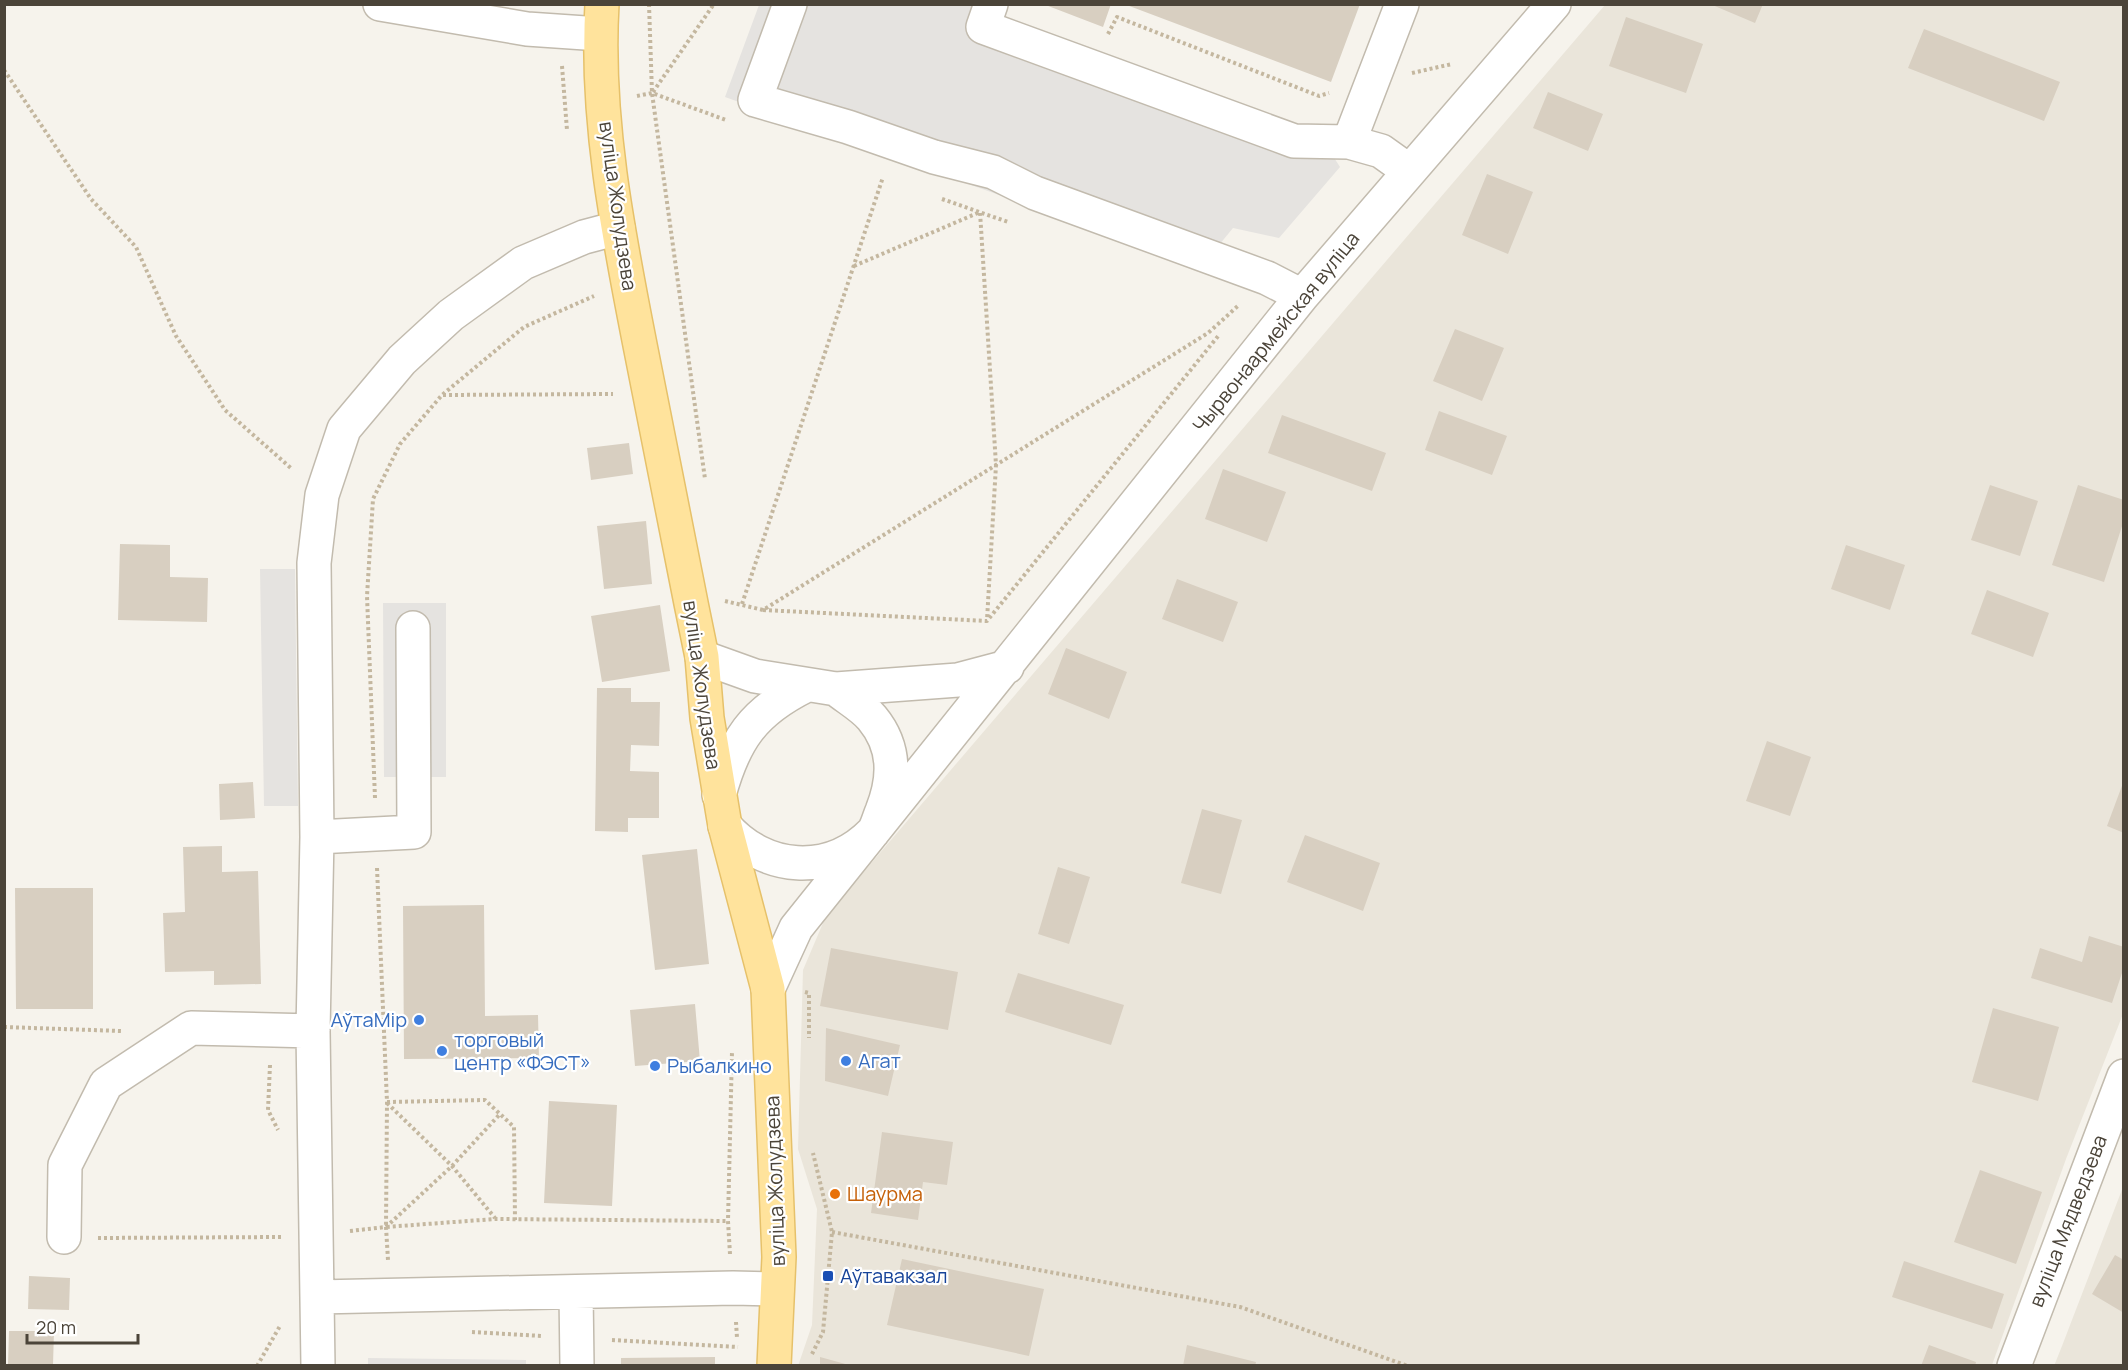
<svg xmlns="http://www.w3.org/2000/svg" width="2128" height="1370" viewBox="0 0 2128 1370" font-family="Manrope,sans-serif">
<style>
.residential{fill:#eae5da}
.parking{fill:#e5e3e0}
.building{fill:#d8cfc1}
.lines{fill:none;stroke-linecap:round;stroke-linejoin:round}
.minor-casing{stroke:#c2bbae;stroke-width:36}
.major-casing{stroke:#e6c16a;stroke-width:36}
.path{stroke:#c4b79f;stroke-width:4;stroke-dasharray:3 3;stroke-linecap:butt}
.minor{stroke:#fff;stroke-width:33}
.major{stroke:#ffe39c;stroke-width:33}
.shop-dot{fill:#3f7fe0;stroke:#fff;stroke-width:2}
.food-dot{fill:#e8710a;stroke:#fff;stroke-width:2}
.transit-dot{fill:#1a4fb4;stroke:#fff;stroke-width:2}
.labels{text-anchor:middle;stroke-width:4.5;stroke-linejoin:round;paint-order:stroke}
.street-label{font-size:20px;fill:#4b4439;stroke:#fff}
.shop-label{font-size:20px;fill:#366cbe;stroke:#fff;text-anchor:start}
.food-label{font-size:20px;fill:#c56008;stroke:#fff;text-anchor:start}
.transit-label{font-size:20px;fill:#164399;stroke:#fff;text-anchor:start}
</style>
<rect width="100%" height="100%" fill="#f6f3ec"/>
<path class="residential" d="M1605,5H2123V1014L2066,1159L1992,1365L798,1366L812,1325L817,1209L798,1149L803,970L826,916Z
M2123,1187V1365L2054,1366L2062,1346Z"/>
<path class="parking" d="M759,5H1005L1000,18L1324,142L1340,167L1279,238L1233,228L1201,267L725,97Z
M260,569H295L298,806H264Z
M383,603H446V777H384Z
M368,1358L526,1360V1365L368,1366Z"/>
<path class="building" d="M1043,4H1111L1103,27Z
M1124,4H1360L1331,82Z
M1710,4H1763L1755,23Z
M1626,17L1703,44L1686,93L1609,66Z
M1924,29L2060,82L2044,121L1908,68Z
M1548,92L1603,114L1588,151L1533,128Z
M1487,174L1533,192L1508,254L1462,235Z
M1455,329L1504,348L1482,401L1433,381Z
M1439,411L1507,436L1492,475L1425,450Z
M1282,415L1386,453L1372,491L1268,453Z
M629,443L633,474L591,480L587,448Z
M1223,469L1286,492L1267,542L1205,519Z
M1990,485L2038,501L2020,556L1971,540Z
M2078,485L2124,500V520L2104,582L2052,565Z
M646,521L652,584L604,589L597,526Z
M120,544L170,545V577L208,578L207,622L118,620Z
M1846,545L1905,565L1890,610L1831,589Z
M1177,579L1238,602L1223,642L1162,619Z
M1987,590L2049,613L2033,657L1971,634Z
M660,605L670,671L602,682L591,616Z
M1066,648L1127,672L1109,719L1048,694Z
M597,688H631V702H660L659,746L631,745L630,771L659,772V818H628V832L595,831Z
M1767,741L1811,757L1790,816L1746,801Z
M253,782L255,818L220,820L219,784Z
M2123,783H2124V833L2107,826Z
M1202,809L1242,820L1221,894L1181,883Z
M1305,835L1380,863L1363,911L1287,882Z
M222,846V872L258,871L261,984L214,985V971L165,972L163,913L185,912L183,847Z
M697,849L709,964L655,970L642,855Z
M1058,867L1090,877L1069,944L1038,934Z
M15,888H93V1009H16Z
M484,905L485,1016L538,1015L539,1058L404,1059L403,906Z
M2089,936L2124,947V967L2112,1003L2031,978L2040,948L2082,962Z
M831,948L958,972L948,1030L820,1006Z
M1018,973L1124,1005L1111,1045L1005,1012Z
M695,1004L700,1061L635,1066L630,1010Z
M1993,1008L2059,1027L2038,1101L1972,1082Z
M826,1028L900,1045L888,1096L825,1081Z
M549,1101L617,1105L612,1206L544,1203Z
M882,1132L953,1142L947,1185L923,1182L918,1220L871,1213Z
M1980,1170L2042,1192L2016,1264L1954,1242Z
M2115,1255L2124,1260V1313L2092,1294Z
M902,1259L1044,1289L1029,1356L887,1325Z
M1904,1261L2004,1294L1992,1329L1892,1297Z
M29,1276L70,1278L69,1310L28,1309Z
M9,1331H54L53,1365L8,1364Z
M1187,1345L1256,1362L1255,1366H1183Z
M1929,1345L1976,1362L1975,1366H1921Z
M715,1357V1366H621V1358Z
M820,1357L849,1365V1366H820Z"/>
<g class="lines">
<defs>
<path id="minor" d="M380,4L527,29L600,34
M790,4L755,100L848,127L934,157L993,172L1035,193L1267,278L1302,296
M991,4L983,27L1294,141L1349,142L1381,151L1409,171
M1349,142L1402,4
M702,657L755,676L836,689L958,680L1007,667
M719,795C734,740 753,712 805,686
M725,826C764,871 829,877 873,832C877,827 879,818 882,811C895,778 896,747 872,718C863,707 847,698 836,689
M317,837L414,832L413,628
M768,989L796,928L1302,296L1554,4
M64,1237L65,1165L106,1084L191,1028L313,1031
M576,1292L577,1366
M318,1297L733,1288L777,1289
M318,1366L313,1031L317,837L314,563L322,495L344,429L402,360L451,315L523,263L584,237L618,228
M2014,1366L2124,1076"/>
<path id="major" d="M602,4C595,120 619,238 641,350C661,453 681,555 702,657L707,718L725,826L768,989L779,1257L774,1366"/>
</defs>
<use href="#minor" class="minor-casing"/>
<use href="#major" class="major-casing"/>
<path class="path" d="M649,4L652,93L705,479
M1108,34L1117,17L1319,96L1329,93
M562,66L567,130
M4,70L91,199L136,247L176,336L225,410L292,469
M1412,73L1452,64
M653,92L714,4
M637,96L652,93L726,120
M942,199L1008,222
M854,266L980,212L996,465L987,620
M443,395L613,394
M725,601L763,610L1208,333L1239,305
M742,604L883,177
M763,610L987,621L1219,335
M375,798L367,596L373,499L400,444L442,395L524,327L594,296
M377,868L387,1102L386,1227L495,1219L728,1221
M805,992L809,993V1038
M4,1027L121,1031
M270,1065L268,1110L278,1130
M387,1102L485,1100L514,1127L515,1220
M387,1103L452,1166L495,1218
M386,1227L388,1260
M350,1231L386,1227L452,1166L500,1114
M832,1232L1240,1307L1408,1366
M98,1238L282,1237
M730,1254L728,1221L732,1052
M736,1322L737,1338
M472,1332L542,1336
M612,1340L738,1347
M812,1354L823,1332L832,1232L813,1153
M257,1366L280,1326"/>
<use href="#minor" class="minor"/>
<use href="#major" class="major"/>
</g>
<g class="shop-dot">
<circle cx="419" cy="1020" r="6"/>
<circle cx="442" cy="1051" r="6"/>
<circle cx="846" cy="1061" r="6"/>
<circle cx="655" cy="1066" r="6"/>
</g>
<circle class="food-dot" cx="835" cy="1194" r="6"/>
<rect class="transit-dot" x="822" y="1270" width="12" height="12" rx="3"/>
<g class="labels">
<g class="street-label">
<text transform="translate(618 206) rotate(82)" y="7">вуліца Жолудзева</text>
<text transform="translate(1276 332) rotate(-51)" y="7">Чырвонаармейская вуліца</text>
<text transform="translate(702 685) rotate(82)" y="7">вуліца Жолудзева</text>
<text transform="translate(775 1181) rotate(-92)" y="7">вуліца Жолудзева</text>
<text transform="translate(2068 1221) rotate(-69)" y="7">вуліца Мядведзева</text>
</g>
<g class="shop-label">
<text x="407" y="1027" text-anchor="end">АўтаМір</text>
<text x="454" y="1047">торговый<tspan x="454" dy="23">центр «ФЭСТ»</tspan></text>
<text x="858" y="1068">Агат</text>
<text x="667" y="1073">Рыбалкино</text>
</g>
<g class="food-label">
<text x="847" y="1201">Шаурма</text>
</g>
<g class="transit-label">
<text x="840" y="1283">Аўтавакзал</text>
</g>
</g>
<rect width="2128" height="1370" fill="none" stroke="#4b4439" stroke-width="12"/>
<path d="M27 1334v9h111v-9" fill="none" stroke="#4b4439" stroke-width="3"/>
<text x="36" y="1334" font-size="18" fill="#4b4439" stroke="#ffffff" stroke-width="4.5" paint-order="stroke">20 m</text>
</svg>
